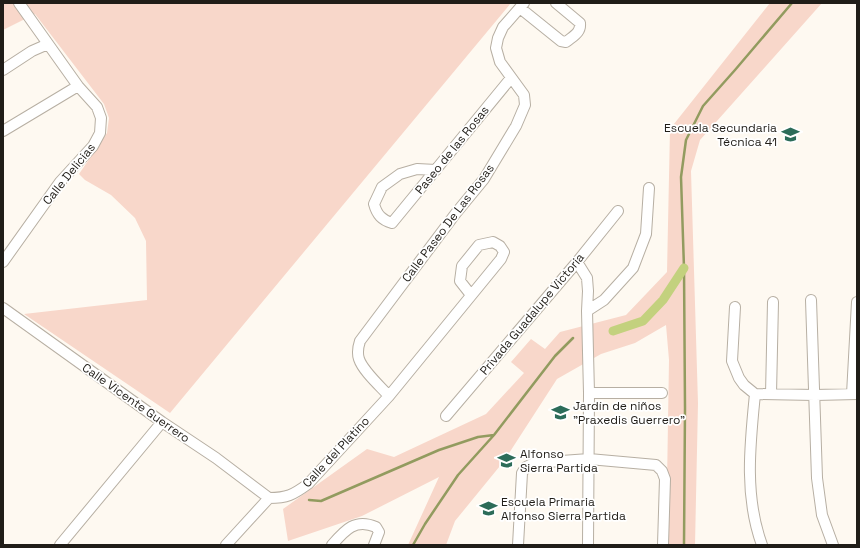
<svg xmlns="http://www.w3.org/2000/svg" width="860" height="548" viewBox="0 0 860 548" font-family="'Space Grotesk',sans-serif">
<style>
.green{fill:#f8d7ca}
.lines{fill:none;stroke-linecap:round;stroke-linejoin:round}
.stream{stroke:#929b5f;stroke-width:2.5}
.canal{stroke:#c3d17e;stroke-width:9}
.minor-casing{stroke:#b7afa3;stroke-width:12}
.minor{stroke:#fff;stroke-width:10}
.labels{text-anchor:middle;stroke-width:3.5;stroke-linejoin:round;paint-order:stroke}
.poi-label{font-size:12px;fill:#201d18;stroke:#fff;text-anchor:start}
.street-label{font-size:12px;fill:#201d18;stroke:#fff}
</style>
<rect width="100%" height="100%" fill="#fef9f1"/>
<path class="green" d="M3,3H511L170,413L24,314L147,300L146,241L135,218L111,195L85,180L79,174L107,133L109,118L104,104L35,14L3,30Z
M770,3H822L700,140L691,171L698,403L695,545H666L669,360L666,325L635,343L601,354L557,379L504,461L455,521L446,545H408L439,477L362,516L288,541L283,509L367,449L394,457L486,414L524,373L511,362L531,339L545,349L560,332L626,315L667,272L670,129Z"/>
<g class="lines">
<path class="stream" d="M309,500L321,501L439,450L478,437L494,435
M413,545L425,524L458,475L494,435L555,356L573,338
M684,545L685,408L684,268L681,177L686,140L703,106L735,70L792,3"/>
<path class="canal" d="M613,331L643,321L663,300L684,268"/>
<defs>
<path id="minor" d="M520,8L561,41L566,42C573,36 581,33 580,23L556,3
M3,70L32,51L48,44
M3,131L78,86
M436,170L417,169L400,174L382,187L374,204C377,215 382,220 392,223L511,78
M3,262L60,182L93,146L100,133L101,118L97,107L78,86L19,3
M577,262L587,278L588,291L587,311L589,393L588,545
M811,300L817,478L822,515L833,545
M735,307L732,361L739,378L744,385L755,394
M3,308L162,422L216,458L269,498
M587,311L604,300L633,268L646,234L649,188
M589,393H662
M755,394C750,444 744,496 762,545
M755,394L815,395L857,394
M771,394L773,302
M852,394L857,302
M389,396C380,386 363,371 359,359C357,353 358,347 360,341L456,213L484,179L516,126L525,105L524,95L500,62L496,48L498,38L503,27L524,3
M446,416L577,262L618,211
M60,545L162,422
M226,545L269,498C287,498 293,495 308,484L389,396L501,259L504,252L500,246L493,242L479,245L462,266L460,281L471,295
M332,545C345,530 355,518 376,527L379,532L374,545
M518,545L522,473L526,467L534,463L589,459L656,465L662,471L665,479L663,545"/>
</defs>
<use href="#minor" class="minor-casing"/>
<use href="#minor" class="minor"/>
</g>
<defs>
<symbol id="school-bare" viewBox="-9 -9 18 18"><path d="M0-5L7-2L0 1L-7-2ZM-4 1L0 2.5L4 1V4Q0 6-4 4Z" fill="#2c6c59" stroke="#fff" stroke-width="2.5" paint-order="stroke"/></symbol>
</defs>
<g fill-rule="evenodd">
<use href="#school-bare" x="778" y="122" width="25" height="25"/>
<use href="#school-bare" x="548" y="400" width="25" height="25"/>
<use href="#school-bare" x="494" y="448" width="25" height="25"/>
<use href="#school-bare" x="476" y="496" width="25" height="25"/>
</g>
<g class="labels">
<g class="poi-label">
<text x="777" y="132" text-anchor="end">Escuela Secundaria<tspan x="777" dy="14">Técnica 41</tspan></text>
<text x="573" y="410">Jardín de niños<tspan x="573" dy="14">"Praxedis Guerrero"</tspan></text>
<text x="520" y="458">Alfonso<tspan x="520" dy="14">Sierra Partida</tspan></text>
<text x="501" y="506">Escuela Primaria<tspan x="501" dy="14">Alfonso Sierra Partida</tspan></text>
</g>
<g class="street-label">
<text transform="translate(452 150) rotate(-51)" y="4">Paseo de las Rosas</text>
<text transform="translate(69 174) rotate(-51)" y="4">Calle Delicias</text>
<text transform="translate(448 223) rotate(-53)" y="4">Calle Paseo De Las Rosas</text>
<text transform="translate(532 314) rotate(-50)" y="4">Privada Guadalupe Victoria</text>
<text transform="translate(136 403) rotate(35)" y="4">Calle Vicente Guerrero</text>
<text transform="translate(336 452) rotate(-47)" y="4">Calle del Platino</text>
</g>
</g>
<rect width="860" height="548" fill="none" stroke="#201d18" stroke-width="8"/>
</svg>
